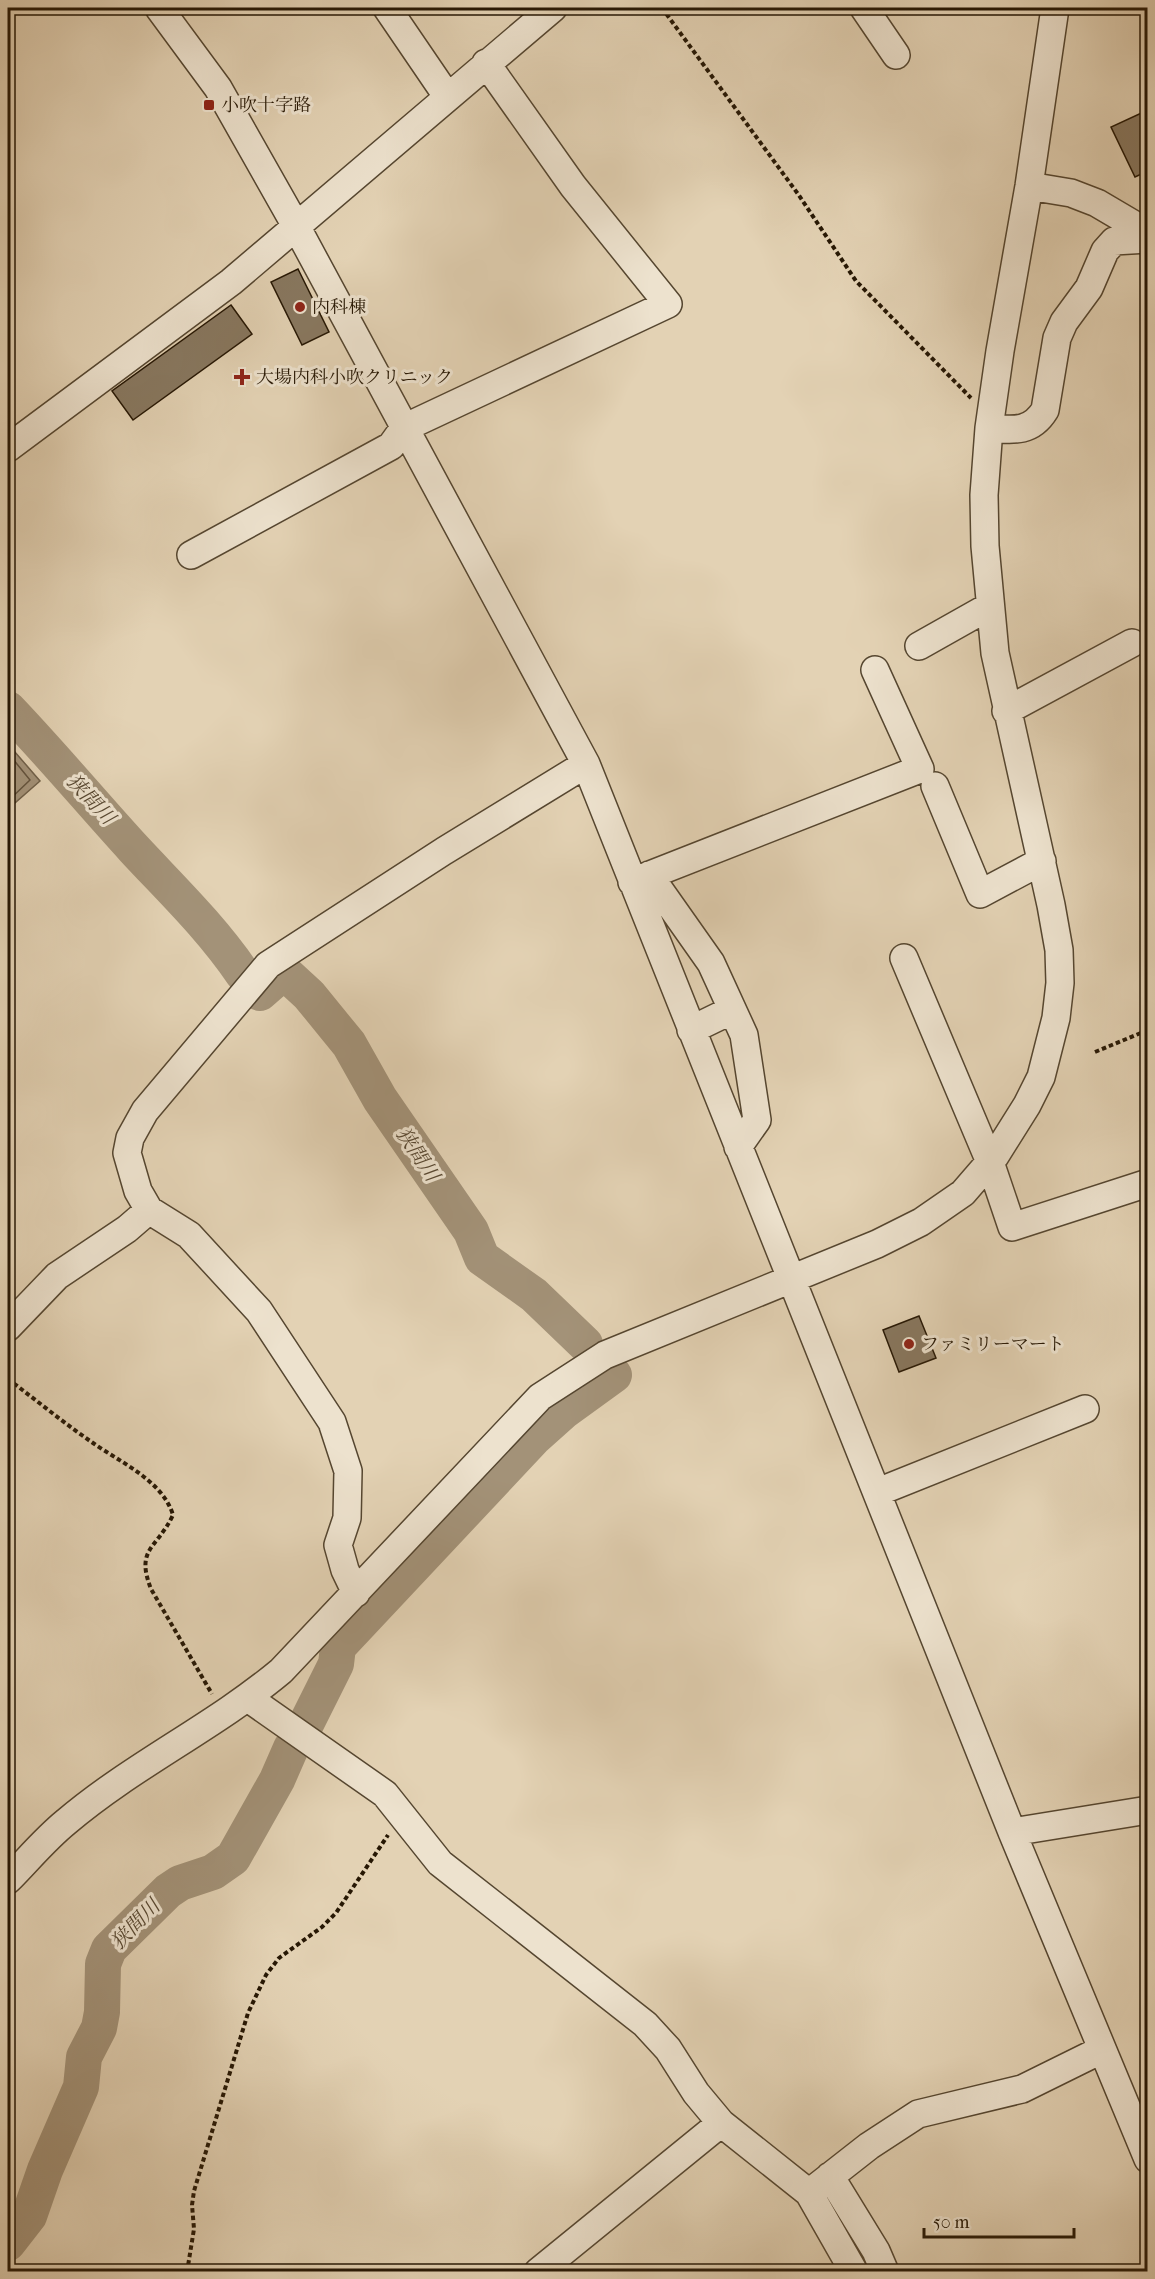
<svg xmlns="http://www.w3.org/2000/svg" width="1155" height="2279" viewBox="0 0 1155 2279" font-family="'IM FELL French Canon','Noto Serif JP',serif">
<style>
.water{fill:#a39278;stroke:#71614a;stroke-width:1.5}
.lines{fill:none;stroke-linecap:round;stroke-linejoin:round}
.shore{stroke:#64543e;stroke-width:1.5}
.river{stroke:#a39278;stroke-width:36}
.building{fill:#887860;stroke:#261704;stroke-width:1.5}
.minor-casing{stroke:#554630;stroke-width:30}
.path{stroke:#261704;stroke-width:4;stroke-dasharray:4.5 3;stroke-linecap:butt}
.minor{stroke:#ede2ce;stroke-width:27}
.poi-dot{fill:#8f2418;stroke:#ede2ce;stroke-width:2}
.labels{text-anchor:middle;stroke-width:6;stroke-linejoin:round;paint-order:stroke}
.poi-label{font-size:18px;fill:#261704;stroke:#ede2ce;text-anchor:start}
.water-label{font-size:20px;font-style:italic;fill:#584832;stroke:#ede2ce}
</style>
<rect width="100%" height="100%" fill="#e3d2b4"/>
<filter id="stains"><feTurbulence type="fractalNoise" baseFrequency=".00333" numOctaves="4"/><feColorMatrix values="0 0 0 0 .2 0 0 0 0 .09 0 0 0 0 .02 0 0 0 .5 -.17"/></filter>
<radialGradient id="worn" r=".72"><stop offset=".6" stop-color="#630" stop-opacity="0"/><stop offset="1" stop-color="#630" stop-opacity=".3"/></radialGradient>
<path class="water" d="M8,744L40,781L8,809Z"/>
<g class="lines">
<path class="shore" d="M8,753L30,780L8,801"/>
<path class="river" d="M8,709C51,754 92,803 134,849C173,891 210,926 243,974
M258,991L260,993L284,972L309,995L349,1044L380,1099L471,1231L482,1258L534,1295L585,1344
M305,1726L336,1664L338,1647L535,1437L563,1412L614,1375L608,1369
M8,2243L29,2216L45,2170L81,2087L84,2057L99,2028L102,2012L103,1964L109,1949L168,1891L180,1883L213,1872L233,1858L277,1780L291,1748"/>
</g>
<path class="building" d="M1148,110V171L1135,177L1111,127Z
M298,269L329,332L302,345L271,282Z
M231,305L252,334L133,420L112,391Z
M919,1316L936,1358L899,1372L883,1330Z"/>
<g class="lines">
<defs>
<path id="minor" d="M159,8L218,88L296,226L586,764L1012,1832L1148,2159
M387,8L447,96
M864,8L896,55
M1029,186L1071,193L1097,203L1148,233
M989,428C1013,430 1031,433 1045,410L1057,338L1064,322L1089,288L1105,251L1114,241L1148,239
M8,448L231,282L553,8
M191,555L391,446L404,428L668,304L573,186L486,63
M919,646L990,606
M1006,711L1132,643
M935,786L980,894L1042,861
M649,875L711,963L744,1035L757,1120L738,1147
M632,882L920,769L875,670
M904,958L990,1162L1012,1227L1148,1183
M691,1030L732,1010
M8,1327L57,1276L127,1229L149,1210
M878,1492L1085,1409
M356,1593L345,1570L338,1545L347,1518L348,1471L332,1422L259,1311L189,1235L149,1210L138,1191L127,1153L130,1138L145,1111L268,965L444,851L586,764
M248,1698L385,1794L440,1863L645,2024L668,2049L696,2093L721,2123L809,2193L854,2272
M1012,1832L1148,1810
M8,1880C27,1861 45,1839 66,1822C133,1765 214,1727 281,1671L540,1397L605,1355L877,1244L921,1222L963,1193L995,1156L1027,1105L1041,1077L1056,1018L1060,983L1059,950L1051,905L995,653L985,546L984,495L989,428L1000,351L1029,186L1055,8
M830,2176L876,2251L885,2272
M809,2193L869,2146L918,2114L1022,2089L1101,2050
M538,2272L721,2123"/>
</defs>
<use href="#minor" class="minor-casing"/>
<path class="path" d="M662,8L798,194L856,281L971,398
M1095,1052L1148,1030
M8,1379C36,1400 64,1423 93,1443C120,1462 163,1481 173,1515C157,1549 135,1548 151,1589L212,1694
M187,2272L194,2229L192,2205L194,2191L248,2013L266,1975L279,1958L322,1927L336,1913L388,1835"/>
<use href="#minor" class="minor"/>
</g>
<g class="poi-dot">
<rect x="203" y="99" width="12" height="12" rx="3"/>
<circle cx="300" cy="307" r="6"/>
<path d="M239 368h6v6h6v6h-6v6h-6v-6h-6v-6h6z"/>
<circle cx="909" cy="1344" r="6"/>
</g>
<g class="labels">
<g class="poi-label">
<text x="221" y="111">小吹十字路</text>
<text x="312" y="313">内科棟</text>
<text x="256" y="383">大場内科小吹クリニック</text>
<text x="921" y="1350">ファミリーマート</text>
</g>
<g class="water-label">
<text transform="translate(91 799) rotate(47)" y="7">狭間川</text>
<text transform="translate(418 1154) rotate(56)" y="7">狭間川</text>
<text transform="translate(135 1924) rotate(-46)" y="7">狭間川</text>
</g>
</g>
<rect width="1155" height="2279" fill="none" stroke="#e3d2b4" stroke-width="30"/>
<rect x="9" y="9" width="1137" height="2261" fill="none" stroke="#261704" stroke-width="3"/>
<rect x="15" y="15" width="1125" height="2249" fill="none" stroke="#261704" stroke-width="1.5"/>
<path d="M924 2228v9h150v-9" fill="none" stroke="#261704" stroke-width="3"/>
<text x="933" y="2228" font-size="18" fill="#261704" stroke="#ede2ce" stroke-width="4.5" paint-order="stroke">50 m</text>
<rect width="100%" height="100%" filter="url(#stains)"/>
<rect width="100%" height="100%" fill="url(#worn)"/>
</svg>
